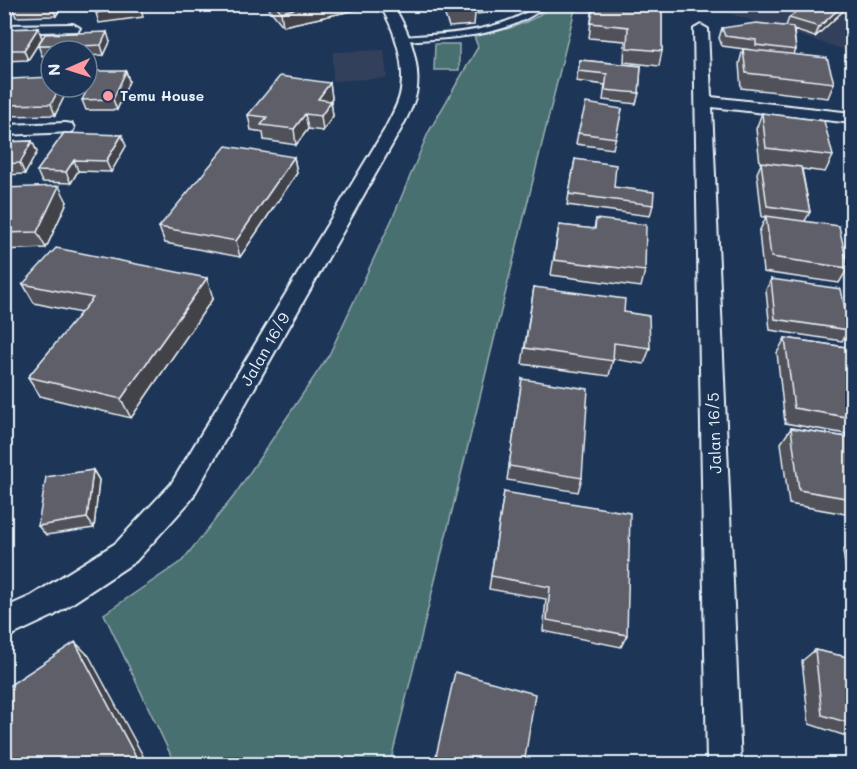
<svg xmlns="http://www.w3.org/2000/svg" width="857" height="769" viewBox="0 0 857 769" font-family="Mali,sans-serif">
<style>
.built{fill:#30415c}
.green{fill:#4a6f71;stroke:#99b0b4;stroke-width:1.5}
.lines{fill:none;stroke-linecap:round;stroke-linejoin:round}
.service-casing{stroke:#e8f1f8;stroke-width:4}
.minor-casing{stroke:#e8f1f8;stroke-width:4}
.service{fill:#1d3557;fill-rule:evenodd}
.minor{fill:#1d3557;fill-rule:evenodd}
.wall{fill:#51515a;stroke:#e8f1f8;stroke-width:1.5}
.shaded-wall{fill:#42424a;stroke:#e8f1f8;stroke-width:1.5}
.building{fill:#5e5e69;stroke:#e8f1f8;stroke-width:1.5}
.poi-dot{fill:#ff9aa2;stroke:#1d3557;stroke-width:2}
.labels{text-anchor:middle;stroke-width:4.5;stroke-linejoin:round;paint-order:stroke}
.far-poi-label{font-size:14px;font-weight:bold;fill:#e8f1f8;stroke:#1d3557;text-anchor:start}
.street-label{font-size:16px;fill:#e8f1f8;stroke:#1d3557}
</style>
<rect width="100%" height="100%" fill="#1d3557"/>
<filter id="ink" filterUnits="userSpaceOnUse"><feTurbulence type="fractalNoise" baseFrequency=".0167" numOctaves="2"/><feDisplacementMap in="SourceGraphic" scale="12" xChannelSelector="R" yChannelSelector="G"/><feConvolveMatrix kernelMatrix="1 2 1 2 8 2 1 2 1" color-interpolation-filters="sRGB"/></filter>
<g filter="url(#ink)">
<path class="built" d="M847,4L852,6V52L702,5Z
M384,50L387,78L333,81V52Z"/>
<path class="green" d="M552,5H576L390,764H175L104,614L182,561L234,496L329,355L393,217L428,133L478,47L474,36C502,31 531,25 552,5Z
M435,44H459V70H434Z"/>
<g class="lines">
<defs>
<path id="service" d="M540,4H548C509,38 450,38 401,41L397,39L401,37C449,34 500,33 540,4Z"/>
<path id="minor" d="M379,4H392C408,28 422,65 416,94C413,106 407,118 401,129L191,500L136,561L53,616L4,639V608L31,596L116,543L171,484L385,129C390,118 397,107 400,95C407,66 395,28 379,4Z
M73,24L80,28L78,31L4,33V25Z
M701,25L708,29L711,97L852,113V123L712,107L741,764H707L694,29Z
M66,123L72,124L74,128L72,132L4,135V125Z"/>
</defs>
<use href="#service" class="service-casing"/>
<use href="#minor" class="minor-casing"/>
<use href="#service" class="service"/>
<use href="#minor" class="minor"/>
</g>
<path class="wall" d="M13,4H63L56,16L16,17L12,7Z
M265,4H365V8L283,26Z
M441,4H487V13L475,14L474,25L449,27Z
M593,4H662V51L659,66L624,62L625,41L589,38Z
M737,4H765L757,10Z
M842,12L815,37L794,30L796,50L794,54L834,83L828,98L741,88L739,64L743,49L752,50L722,46L719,38L722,28L786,26L789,18Z
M38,28L42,38L28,60L4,61V29Z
M852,40V50L849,48Z
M110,42L104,55L87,56V51H51V55L42,56L38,45Z
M852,54V80L848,64Z
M580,60L641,66L639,93L636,104L603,100L605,85L576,81Z
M126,71L129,81L117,110H86L82,100Z
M330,83L332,98L330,100L331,101L333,116L323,131L308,129L296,145L264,140L263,132L251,130L248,115Z
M69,87L55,115L4,116V89Z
M622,109L613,149L576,144L578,133Z
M762,113L833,156L825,172L802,169L810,212L805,221L848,268L839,283L763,272L759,232L766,217H762L757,173L761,164L760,163L756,129Z
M64,133L126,146L111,172L78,171L71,183L42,182L37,171Z
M32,141L37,152L25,174L4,175V142Z
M294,157L297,173L240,257L165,243L159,227Z
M575,159L614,187L653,205L650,216L567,205Z
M4,188L67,202L46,248L4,250Z
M596,219L645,271L641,287L551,275L559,225L594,229Z
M771,279L849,330L842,341L770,330L766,290Z
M23,284L213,298L131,418L40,396L28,377L81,313L34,303Z
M534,287L624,312L650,348L644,364L613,359L609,376L522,364Z
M785,338L852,348V435L785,423L777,353Z
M522,379L582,478L578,492L507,480Z
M791,428L852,438V515L789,504L781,443Z
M93,470L99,480L94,528L46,535L38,526Z
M504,492L627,635L621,647L543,631L546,599L489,589Z
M852,541V611L843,551Z
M815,650L852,658V738L809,724L802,661Z"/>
<path class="shaded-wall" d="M53,4H63L56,16L52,6Z
M140,4L143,17L99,23L96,13Z
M317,4H365V8L283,26L281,12Z
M759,4H765L757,10Z
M844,4H846L842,12L815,37L819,27Z
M38,28L42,38L28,60L24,50Z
M107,32L110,42L104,55L101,45Z
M126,71L129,81L117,110L113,99Z
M330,83L332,98L320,114L318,99Z
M60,87H69L55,115L51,104Z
M331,101L333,116L323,131L321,116Z
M305,114L308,129L296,145L294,129Z
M122,135L126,146L111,172L106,161Z
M32,141L37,152L25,174L20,163Z
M294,157L297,173L240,257L236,241Z
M74,160L78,171L71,183L66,172Z
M59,186L67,202L46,248L37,232Z
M207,278L213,298L131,418L121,399Z
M93,470L99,480L94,528L87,518Z
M75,642L89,656L148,765H140Z"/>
<path class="building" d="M13,4H53L52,6L12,7Z
M95,4H139L140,7L96,13Z
M275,4H317L281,12Z
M446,4H472L475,11L449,12Z
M594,4H662V51L627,48L628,27L591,23Z
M805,4H844L819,27L789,18Z
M756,23L793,27L796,50L756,45V40L725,36L722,28Z
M38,28L24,50H4V29Z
M107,32L101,45L81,46L78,51H55L59,45H38L45,34Z
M743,49L827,58L834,83L746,73Z
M580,60L641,66L639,93L605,90L607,74L578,71Z
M97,71H126L113,99L82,100Z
M280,76L330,83L318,99L331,101L321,116L305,114L294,129L261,125L267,117L248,115Z
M51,77V87H60L51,104L4,105V89L11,79Z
M586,103L622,109L616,138L578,133Z
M762,113L824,121L833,156L766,148Z
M64,133L122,135L106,161L74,160L66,172L37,171Z
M32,141L20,163L4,164V142Z
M226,146L294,157L236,241L159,227Z
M575,159L616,165L614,187L654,192L653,205L569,194Z
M761,162L801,167L810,212L767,206Z
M59,186L37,232L4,233V188Z
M766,216L839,226L848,268L771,257Z
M596,219L646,225L645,271L554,260L559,225L595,229Z
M56,248L207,278L121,399L28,377L93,298L23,284Z
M771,279L841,289L849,330L775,319Z
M534,287L625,299L624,312L649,316L650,348L614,343L613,361L525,348Z
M785,338L852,348V418L794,408Z
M522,379L588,389L582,478L509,466Z
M791,428L852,438V499L799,490Z
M93,470L87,518L38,526L46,477Z
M504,492L630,513L627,635L547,620L550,587L491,576Z
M75,642L140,765H4V689Z
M815,650L852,658V724L822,715Z
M455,672L535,694L524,765H434Z"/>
</g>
<circle class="poi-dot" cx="108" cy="96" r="6"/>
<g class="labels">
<g class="far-poi-label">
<text x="120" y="101">Temu House</text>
</g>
<g class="street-label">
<text transform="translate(265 349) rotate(-60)" y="6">Jalan 16/9</text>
<text transform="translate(714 433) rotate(-92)" y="6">Jalan 16/5</text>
</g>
</g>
<rect width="857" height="769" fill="none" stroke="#1d3557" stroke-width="24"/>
<rect x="12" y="12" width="833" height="745" fill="none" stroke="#e8f1f8" stroke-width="2" filter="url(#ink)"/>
<g transform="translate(69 69) rotate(267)"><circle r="28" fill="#1d3557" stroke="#6e8097" stroke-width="1.5"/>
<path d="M0-4.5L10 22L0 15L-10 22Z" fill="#ff9aa2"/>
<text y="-9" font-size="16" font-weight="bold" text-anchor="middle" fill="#e8f1f8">N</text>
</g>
</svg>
